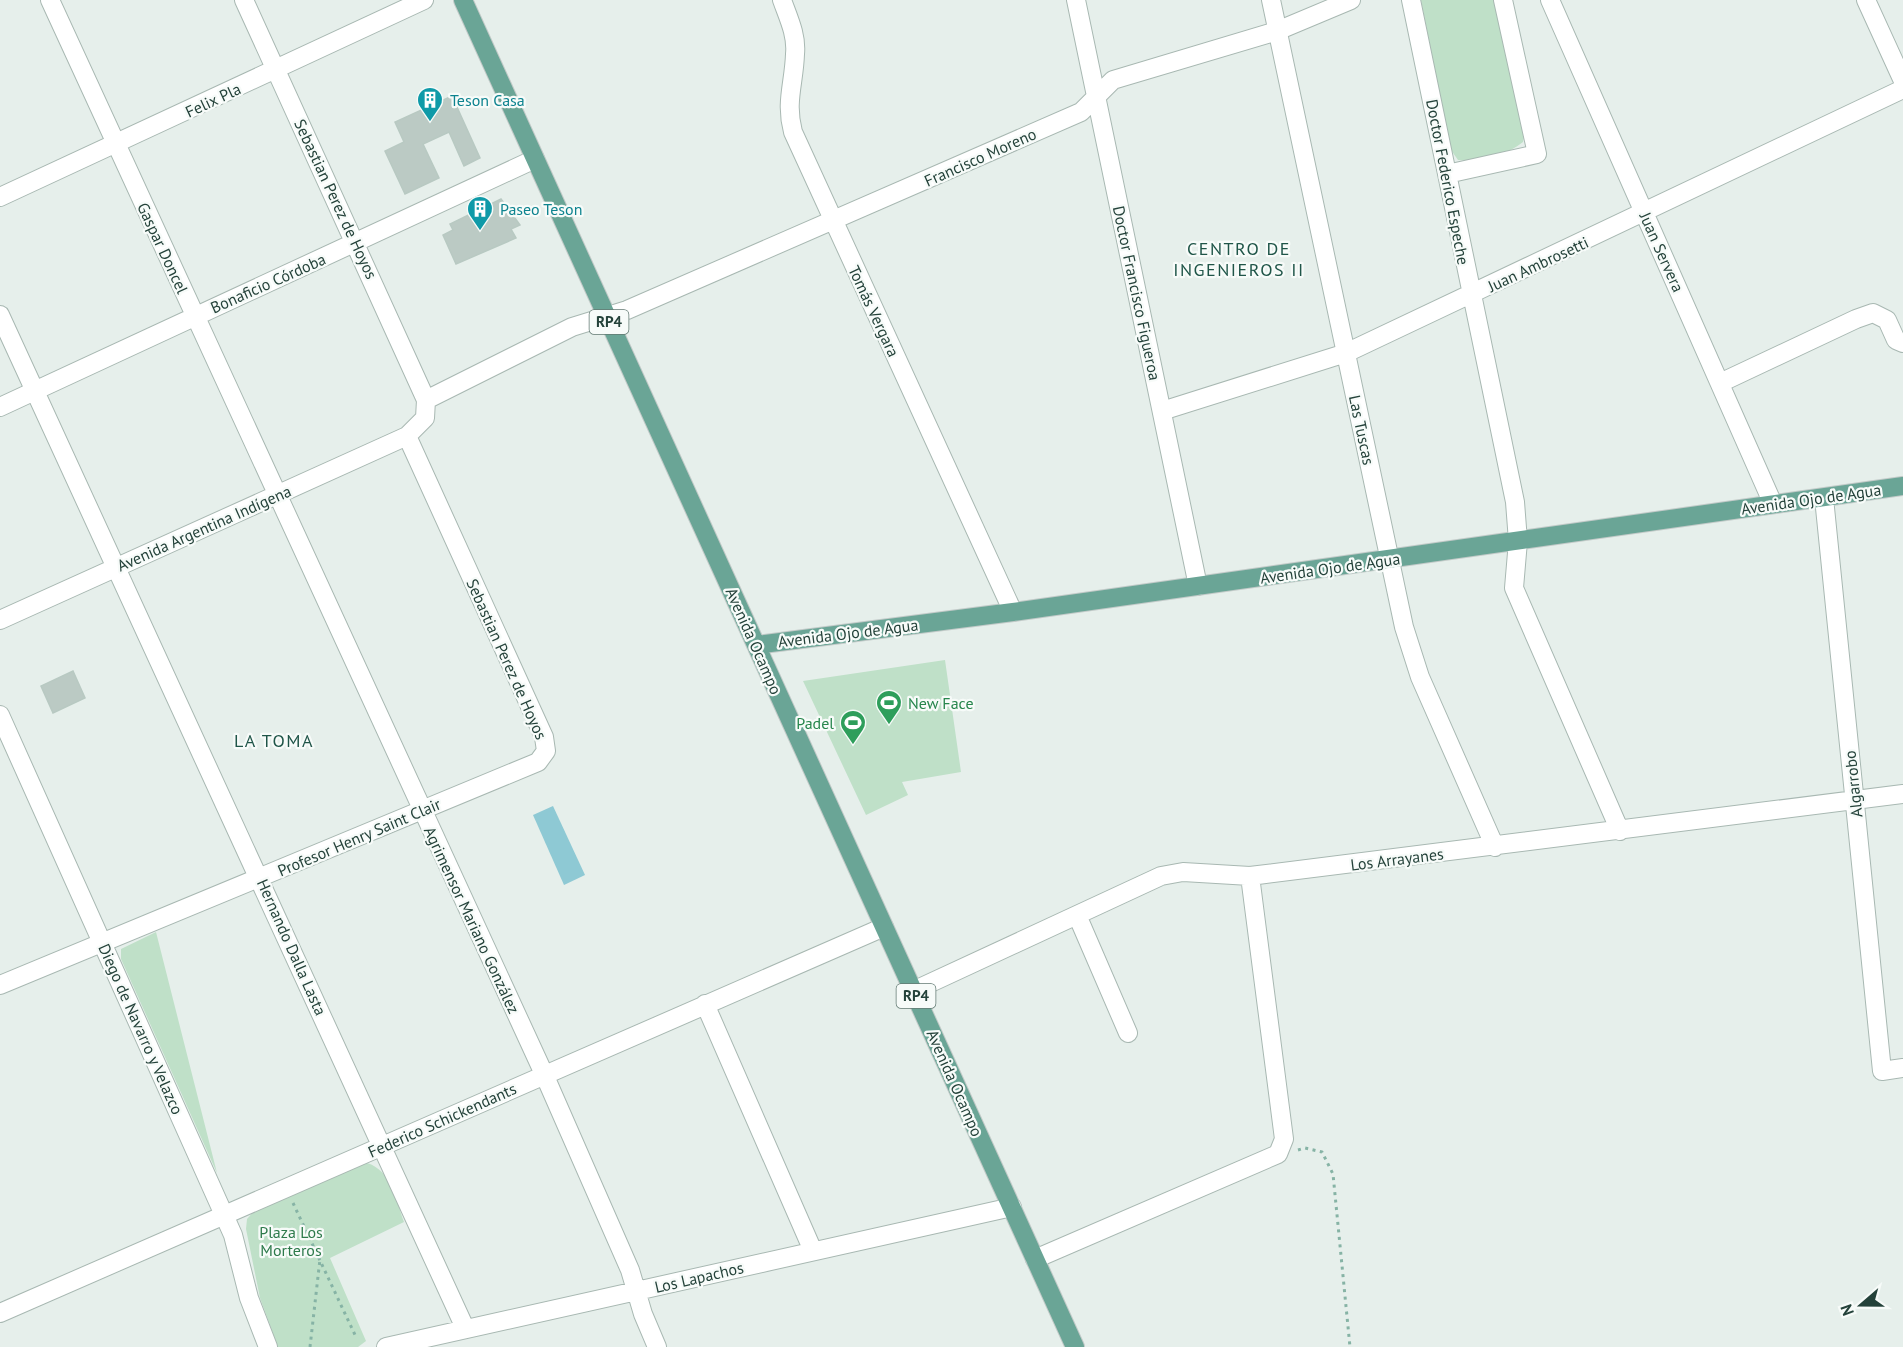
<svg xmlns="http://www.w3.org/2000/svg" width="1903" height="1347" viewBox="0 0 1903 1347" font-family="'PT Sans',sans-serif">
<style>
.green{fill:#bfe0c8}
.water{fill:#8ec9d4}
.building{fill:#bbcac4;stroke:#b8c9c2;stroke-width:1.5}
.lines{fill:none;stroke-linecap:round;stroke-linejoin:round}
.minor-casing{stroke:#a8b8b2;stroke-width:20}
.major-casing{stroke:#c2cac8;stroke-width:20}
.path{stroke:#86b3a5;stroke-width:3;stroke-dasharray:3 4.5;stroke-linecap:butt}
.minor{stroke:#fff;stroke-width:18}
.major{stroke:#6aa596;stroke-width:18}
.labels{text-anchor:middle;stroke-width:4.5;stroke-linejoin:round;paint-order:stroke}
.shield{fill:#f7fbf9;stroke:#637a73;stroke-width:1.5}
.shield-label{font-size:15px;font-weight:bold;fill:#24423a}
.street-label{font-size:16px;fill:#24423a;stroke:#f7fbf9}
.culture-label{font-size:16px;fill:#0d838f;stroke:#f7fbf9;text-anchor:start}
.leisure-label{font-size:16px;fill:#27864d;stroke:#f7fbf9;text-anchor:start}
.park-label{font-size:16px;fill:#2d7a4b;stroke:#f7fbf9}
.neighbourhood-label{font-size:18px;letter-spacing:1.5px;fill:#1f5548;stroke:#f7fbf9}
</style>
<rect width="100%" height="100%" fill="#e6efeb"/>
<path class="green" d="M1421,0H1497L1525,130L1523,142C1506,156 1480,162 1458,160L1451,150Z
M945,660L961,772L902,782L908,795L866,815L803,681Z
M156,932L217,1173L121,959V949Z
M367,1163C391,1170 396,1200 404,1222L330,1258L366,1341L358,1347H278L260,1298L246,1229L247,1219L254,1211Z"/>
<path class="water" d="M553,806L585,875L564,885L533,815Z"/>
<path class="building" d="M452,96L480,158L464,166L449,132L423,144L439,178L405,194L385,151L404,142L395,122Z
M501,199L520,225L511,229L516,238L456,264L443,235L453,230L450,224Z
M73,671L85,698L53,713L41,686Z"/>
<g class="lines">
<defs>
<path id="minor" d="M50,0L544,1074L630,1270L643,1314L657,1347
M782,0C788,17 797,35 795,54C794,84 785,102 793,132L1013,612
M1076,0L1198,586
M1271,0L1404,627L1420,677L1495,847
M1411,0L1515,502L1518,541L1514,588L1620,831
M1550,0L1773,504
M1866,0L1903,81
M1447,174L1537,154L1503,0
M0,197L424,0
M0,315L465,1328
M1720,383L1856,319L1873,313L1887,320L1896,340L1903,343
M426,400L572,327L627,310L1081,112L1113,80L1277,31L1351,0
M0,407L535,159
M1162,411L1346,353L1903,89
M1824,498L1882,1071L1903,1068
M0,620L407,436L425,418L426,400L244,0
M0,715L233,1235L249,1298L268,1347
M1077,915L1128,1033
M0,985L538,762L546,751L544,737L407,436
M913,991L1161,876L1183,872L1250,876L1903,794
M705,1004L813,1251
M1035,1259L1278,1154L1284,1139L1250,876
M0,1313L884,927
M386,1347L1012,1207"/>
<path id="major" d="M463,0L1075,1347
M756,645L1013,612L1903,486"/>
</defs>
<use href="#minor" class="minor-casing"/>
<use href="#major" class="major-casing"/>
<path class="path" d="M1298,1150L1305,1148L1322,1152L1333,1174L1350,1347
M293,1203L356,1337
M310,1347L320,1259"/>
<use href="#minor" class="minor"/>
<use href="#major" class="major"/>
</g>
<defs>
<symbol id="building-pin" viewBox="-11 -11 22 30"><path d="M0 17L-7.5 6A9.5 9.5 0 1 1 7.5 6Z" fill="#0f9aa8" stroke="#f7fbf9"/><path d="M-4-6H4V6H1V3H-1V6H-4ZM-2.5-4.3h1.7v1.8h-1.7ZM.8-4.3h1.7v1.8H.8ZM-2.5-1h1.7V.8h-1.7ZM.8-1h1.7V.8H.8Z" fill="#fff"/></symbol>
<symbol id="stadium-pin" viewBox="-11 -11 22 30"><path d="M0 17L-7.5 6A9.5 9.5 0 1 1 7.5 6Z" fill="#2e9e5b" stroke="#f7fbf9"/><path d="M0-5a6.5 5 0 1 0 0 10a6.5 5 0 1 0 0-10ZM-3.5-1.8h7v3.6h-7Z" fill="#fff"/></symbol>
</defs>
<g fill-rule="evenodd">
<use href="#building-pin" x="415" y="85" width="30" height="40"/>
<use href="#building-pin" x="465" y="194" width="30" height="40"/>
<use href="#stadium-pin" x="874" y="688" width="30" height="40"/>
<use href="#stadium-pin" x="838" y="708" width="30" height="40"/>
</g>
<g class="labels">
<g class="shield">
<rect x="589.5" y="310" width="39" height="24" rx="4.5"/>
<rect x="896.5" y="984" width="39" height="24" rx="4.5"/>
</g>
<g class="shield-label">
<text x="609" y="327">RP4</text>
<text x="916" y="1001">RP4</text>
</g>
<g class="street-label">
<text transform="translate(213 100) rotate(-25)" y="6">Felix Pla</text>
<text transform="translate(980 157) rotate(-24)" y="6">Francisco Moreno</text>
<text transform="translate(1448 182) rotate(79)" y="6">Doctor Federico Espeche</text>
<text transform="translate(336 199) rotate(65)" y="6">Sebastian Perez de Hoyos</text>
<text transform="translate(163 248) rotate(65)" y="6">Gaspar Doncel</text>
<text transform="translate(1662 252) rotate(66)" y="6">Juan Servera</text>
<text transform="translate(1538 264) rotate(-25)" y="6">Juan Ambrosetti</text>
<text transform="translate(268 283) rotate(-24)" y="6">Bonaficio Córdoba</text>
<text transform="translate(1137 293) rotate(78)" y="6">Doctor Francisco Figueroa</text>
<text transform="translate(874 311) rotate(65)" y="6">Tomás Vergara</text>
<text transform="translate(1362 430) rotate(78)" y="6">Las Tuscas</text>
<text transform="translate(1811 499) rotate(-8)" y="6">Avenida Ojo de Agua</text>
<text transform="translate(204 528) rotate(-24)" y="6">Avenida Argentina Indígena</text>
<text transform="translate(1330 568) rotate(-8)" y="6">Avenida Ojo de Agua</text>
<text transform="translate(848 633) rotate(-7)" y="6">Avenida Ojo de Agua</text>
<text transform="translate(754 641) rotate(66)" y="6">Avenida Ocampo</text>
<text transform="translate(507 659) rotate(66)" y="6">Sebastian Perez de Hoyos</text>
<text transform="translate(1853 784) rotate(-96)" y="6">Algarrobo</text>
<text transform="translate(359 837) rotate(-23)" y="6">Profesor Henry Saint Clair</text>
<text transform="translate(1397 859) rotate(-7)" y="6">Los Arrayanes</text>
<text transform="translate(472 920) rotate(65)" y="6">Agrimensor Mariano González</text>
<text transform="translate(292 947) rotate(66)" y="6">Hernando Dalla Lasta</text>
<text transform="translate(141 1029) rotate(66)" y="6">Diego de Navarro y Velazco</text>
<text transform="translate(955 1083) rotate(66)" y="6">Avenida Ocampo</text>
<text transform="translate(442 1120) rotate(-24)" y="6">Federico Schickendants</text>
<text transform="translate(699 1277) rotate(-13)" y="6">Los Lapachos</text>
</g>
<g class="culture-label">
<text x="450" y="106">Teson Casa</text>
<text x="500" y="215">Paseo Teson</text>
</g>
<g class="leisure-label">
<text x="908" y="709">New Face</text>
<text x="834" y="729" text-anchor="end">Padel</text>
</g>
<g class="park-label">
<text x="291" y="1238">Plaza Los<tspan x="291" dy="18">Morteros</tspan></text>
</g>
<g class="neighbourhood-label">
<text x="1239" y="255">CENTRO DE<tspan x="1239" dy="21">INGENIEROS II</tspan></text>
<text x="274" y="747">LA TOMA</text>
</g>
</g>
<g transform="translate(1861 1305) rotate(250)" stroke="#f7fbf9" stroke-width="4.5" paint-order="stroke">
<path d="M0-4.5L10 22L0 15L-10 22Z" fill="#24423a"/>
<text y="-9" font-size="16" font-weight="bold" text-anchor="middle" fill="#24423a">N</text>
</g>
</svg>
